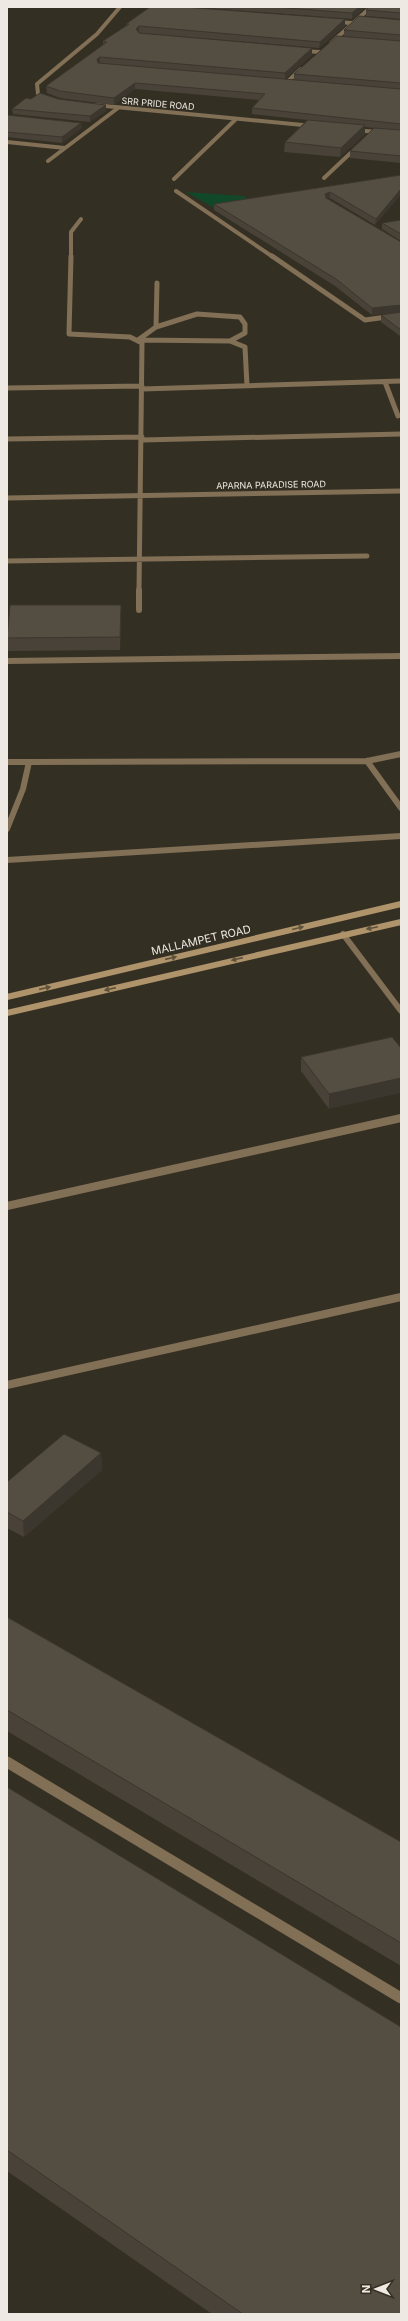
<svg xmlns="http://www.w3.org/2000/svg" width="408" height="2321" viewBox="0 0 408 2321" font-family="Inter,sans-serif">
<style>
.green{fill:#12482a}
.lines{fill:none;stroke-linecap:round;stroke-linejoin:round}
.lane{stroke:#816f56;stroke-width:11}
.street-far3{stroke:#816f56;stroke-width:4}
.street-far2{stroke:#816f56;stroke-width:5}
.street-far1{stroke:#816f56;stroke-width:6}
.street{stroke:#816f56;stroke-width:8}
.secondary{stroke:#af936a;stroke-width:6}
.wall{fill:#484238}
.shaded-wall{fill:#3b362e}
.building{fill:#544d41;stroke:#3b362e}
.oneway{fill:#5f523c}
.labels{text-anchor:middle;stroke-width:3;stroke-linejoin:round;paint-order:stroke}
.far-street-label{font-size:9px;fill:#eeeae3;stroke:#342f23}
.street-label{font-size:11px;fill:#eeeae3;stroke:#342f23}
</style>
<rect width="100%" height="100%" fill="#342f23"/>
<path class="green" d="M186,192L244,196L252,203L216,209Z"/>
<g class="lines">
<path class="lane" d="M7,1762L401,1998"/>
<path class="street-far3" d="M335,22L353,23
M331,43L371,7
M303,51L320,52
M286,83L301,69
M46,99L38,94L37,84L97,34L120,7
M95,105L313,126
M354,130L401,134
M7,142L65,148
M48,161L118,108
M324,178L357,147
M174,179L236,119
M176,191L273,257
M71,257V232L81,219"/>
<path class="street-far2" d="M71,256L69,334L130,337L142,343L139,591
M272,256L365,320L401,315
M156,327L197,314L240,317L245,324V333L230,341
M138,340L230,341L245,347L247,386
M138,340L156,327L157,283
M385,382L398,416
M7,388L142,386
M142,389L401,381
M7,439L142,437
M142,440L401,434
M7,498L401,491
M7,561L367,556"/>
<path class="street-far1" d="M139,610V590
M7,661L401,656
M367,761L401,808
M7,762H29L23,789L7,829
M29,762L367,761L401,754
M7,860L401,836
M343,934L401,1011"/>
<path class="street" d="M7,1206L401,1118
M7,1385L401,1297"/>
<path class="secondary" d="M7,997L401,904
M7,1013L401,922"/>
</g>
<path class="wall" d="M193,7H366L352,19Z
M401,7V19L366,16V10Z
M345,19V26L319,48L139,33L312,55L285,79L294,80V74L361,38L344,36V30L401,20V163L350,158V151L396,130L365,127V134L340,157L284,152L285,142L307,120L252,114V108L259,100L135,89L114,105L60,98L47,93L46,86L103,45V41L126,26V24Z
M31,99H58L106,111L90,122L13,114L12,109Z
M7,115L81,123L82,128L62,143L7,137Z
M401,175L375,225L330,198L328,199L401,242V312L372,315L335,286L214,210V204Z
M401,220V241L382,229V223Z
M401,312V336H400L381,322V315Z
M121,618L120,650L8,651L7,638Z
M392,1037L329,1109L301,1071V1057Z
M101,1453L102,1470L24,1537L7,1528V1482Z
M7,1617L401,1842V1966L7,1731Z
M7,1787L401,2314H212L7,2171Z"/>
<path class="shaded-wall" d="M359,7H366L352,19V13Z
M345,19V26L319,48L320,42Z
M139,26V33L136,35V29Z
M312,48V55L285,79V73Z
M100,57V64L97,65V59Z
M135,83V89L114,105V98Z
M106,105V111L90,122V116Z
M81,123L82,128L62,143V137Z
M365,125V134L340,157L341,148Z
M401,189V195L375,225L376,219Z
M330,192V198L325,201V194Z
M401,305V312L372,315V308Z
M121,605V618L120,650V637Z
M401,1078V1093L329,1109V1094Z
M101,1453L102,1470L24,1537L23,1521Z"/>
<path class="building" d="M150,7H184L345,19L320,42L139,26L136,29L139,33L312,48L285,73L100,57L97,59L98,63L401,89V124L252,108L265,94L135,83L114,98L60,91L46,86L107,42L103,41L129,24H126Z
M274,7H359L352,13Z
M369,7H401V13L366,10Z
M359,16L401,20V35L344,30Z
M337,36L401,41V83L294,74Z
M40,93L58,99L106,105L90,116L12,109L26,98L31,99Z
M7,115L81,123L62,137L7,132Z
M308,120L365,125L341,148L285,142Z
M374,128L401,130V156L350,151Z
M401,175V189L376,219L330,192L325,194L326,198L401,242V305L372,308L336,279L214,204Z
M401,220V234L382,223Z
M401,312V330L381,315Z
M10,605H121L120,637L7,638Z
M392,1037L401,1048V1078L329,1094L301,1057Z
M64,1434L101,1453L23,1521L7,1512V1482Z
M7,1617L401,1842V1943L7,1710Z
M7,1787L401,2027V2314H243L7,2150Z"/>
<defs><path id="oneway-solid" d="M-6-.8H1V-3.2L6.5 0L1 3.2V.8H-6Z"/></defs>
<g class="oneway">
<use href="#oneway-solid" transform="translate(298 928) rotate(-14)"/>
<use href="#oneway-solid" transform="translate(372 928) rotate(168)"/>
<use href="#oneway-solid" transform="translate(171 958) rotate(-13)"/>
<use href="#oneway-solid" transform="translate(237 959) rotate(167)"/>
<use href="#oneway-solid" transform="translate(45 988) rotate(-13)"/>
<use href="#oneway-solid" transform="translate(110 989) rotate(167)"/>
</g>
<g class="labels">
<g class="far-street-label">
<text transform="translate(158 104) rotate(5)" y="3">SRR PRIDE ROAD</text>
<text transform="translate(271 485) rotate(-1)" y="3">APARNA PARADISE ROAD</text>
</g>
<g class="street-label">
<text transform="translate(201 940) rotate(-13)" y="4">MALLAMPET ROAD</text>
</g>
</g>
<rect width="408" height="2321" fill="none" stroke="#eeeae3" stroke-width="16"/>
<g transform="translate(376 2289) rotate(270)" stroke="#342f23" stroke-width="3" paint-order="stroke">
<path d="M0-3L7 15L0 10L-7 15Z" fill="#eeeae3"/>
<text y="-6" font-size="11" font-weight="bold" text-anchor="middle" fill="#eeeae3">N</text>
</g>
</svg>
